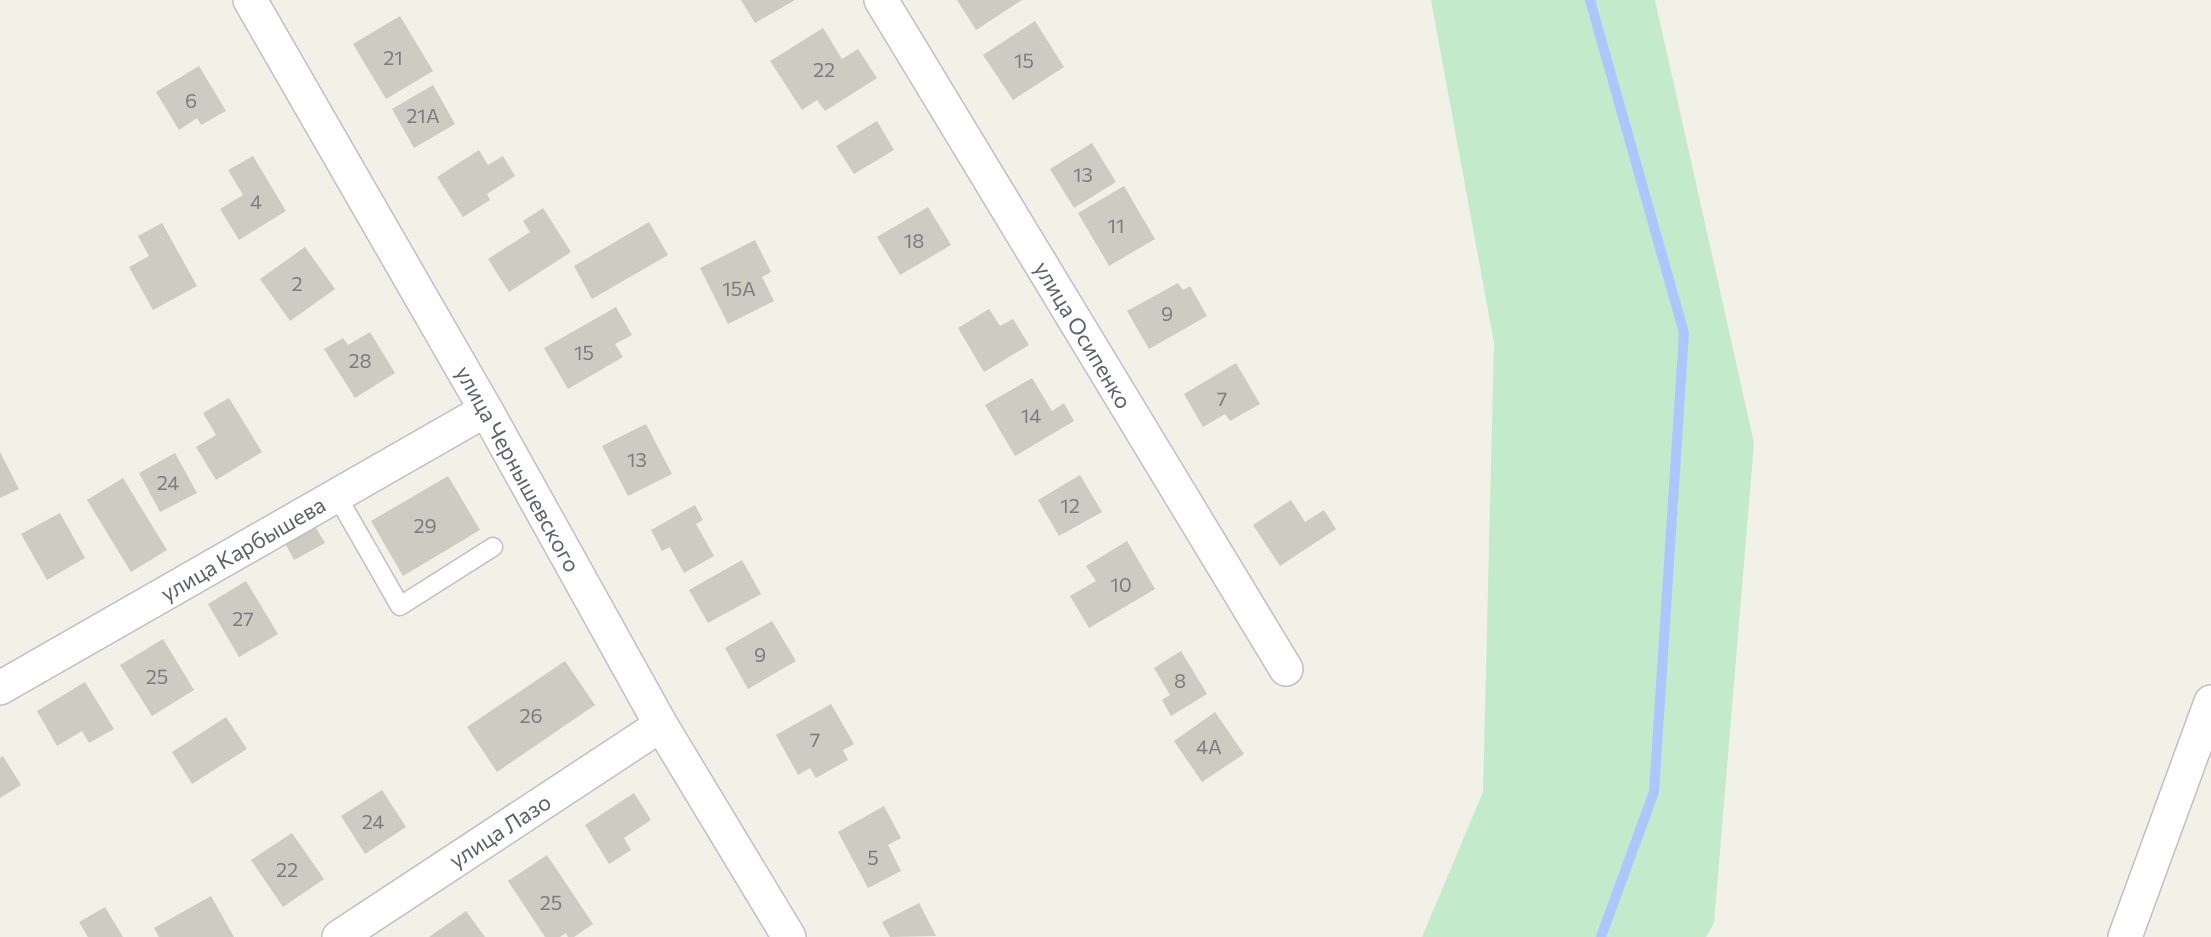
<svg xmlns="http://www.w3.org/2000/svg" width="2211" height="937" viewBox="0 0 2211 937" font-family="Commissioner,sans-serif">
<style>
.green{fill:#c3eacb}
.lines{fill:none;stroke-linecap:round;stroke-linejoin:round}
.stream{stroke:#aac8ff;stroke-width:10}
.building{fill:#cdccc3}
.service-casing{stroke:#bfbfc6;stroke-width:21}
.minor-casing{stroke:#bfbfc6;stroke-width:36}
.service{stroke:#fff;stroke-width:18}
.minor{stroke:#fff;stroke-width:33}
.labels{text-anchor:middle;stroke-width:5;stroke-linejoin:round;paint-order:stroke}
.number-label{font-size:20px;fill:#7a7c7f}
.street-label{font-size:22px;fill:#5e6168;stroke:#fff}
</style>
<rect width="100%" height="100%" fill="#f1f1e7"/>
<path class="green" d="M1431,0H1655L1754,443L1714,923L1706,937H1422L1483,792L1494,343Z"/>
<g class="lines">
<path class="stream" d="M1590,0L1684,333L1654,792L1601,937"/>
</g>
<path class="building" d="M741,0H795L755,23Z
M957,0H1022L976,30Z
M400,16L433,71L386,99L353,44Z
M1035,21L1064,67L1013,100L983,55Z
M823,28L842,59L858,49L877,78L825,111L817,100L802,110L770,61Z
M199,66L226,111L201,125L197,118L179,130L156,92Z
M433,85L455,124L414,148L392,109Z
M877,121L894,150L854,174L836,146Z
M1092,143L1116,182L1074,208L1050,169Z
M479,150L488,165L503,156L515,176L487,194L490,200L463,217L437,177Z
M253,156L286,211L239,240L220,209L243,195L228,170Z
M1124,186L1155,239L1109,266L1078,213Z
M928,207L951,245L900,275L877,237Z
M543,208L571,252L509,292L488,259L530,232L523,221Z
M649,222L668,255L592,299L574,266Z
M162,223L197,286L153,310L129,267L149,256L138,236Z
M755,240L771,272L762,277L774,301L728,324L700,268Z
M305,247L335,289L290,321L260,279Z
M1178,283L1183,290L1190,286L1207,316L1149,349L1127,311Z
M616,307L632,335L615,344L623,357L568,389L544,348Z
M989,309L1000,326L1013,319L1029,345L984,372L958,328Z
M370,332L395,373L355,398L324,349L343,338L348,345Z
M1236,363L1260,404L1230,421L1225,414L1203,427L1184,394Z
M1032,378L1052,411L1064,403L1074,421L1015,456L985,405Z
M229,398L262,452L216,480L196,447L216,435L203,413Z
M646,424L672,474L628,496L602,446Z
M0,452L19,489L0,498Z
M175,453L197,493L160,512L139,473Z
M1080,475L1102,512L1059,536L1038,500Z
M448,476L480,530L403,576L371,521Z
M123,478L167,550L131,572L87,500Z
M1291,500L1305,522L1324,510L1336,529L1280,566L1253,525Z
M695,505L703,520L696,524L714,556L684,573L670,547L662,551L651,530Z
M60,513L85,558L47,580L21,534Z
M315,526L325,543L294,560L285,543Z
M1127,541L1155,589L1089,628L1070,596L1096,581L1086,566Z
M742,560L761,594L708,623L689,590Z
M246,581L278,634L239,657L208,604Z
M772,621L796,661L748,689L725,648Z
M163,639L194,690L152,716L120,665Z
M1181,651L1207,694L1171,716L1162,700L1170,695L1154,668Z
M565,661L595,705L497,772L467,727Z
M85,682L114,729L89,743L82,731L57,746L37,711Z
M831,704L854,744L843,750L848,760L816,778L810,768L798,775L776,735Z
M1215,712L1244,754L1202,782L1174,741Z
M226,717L247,749L192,784L172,752Z
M3,756L21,785L0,798V758Z
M382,790L406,827L365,854L341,816Z
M634,793L651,820L624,838L631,850L609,864L585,825Z
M884,806L901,838L888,845L901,871L868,888L838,832Z
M292,833L324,879L283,907L251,860Z
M547,855L593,924L574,937H568L566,933L560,937H545L508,881Z
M211,896L234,937H159L154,928Z
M919,903L936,936L890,937L882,922Z
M105,907L123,937H88L79,922Z
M466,911L485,937H429Z"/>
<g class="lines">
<defs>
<path id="service" d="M337,496L400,606L493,547"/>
<path id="minor" d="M250,0L486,410L661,725L789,937
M881,0L1286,669
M0,688L486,410
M339,937L661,725
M2125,937L2211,702"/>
</defs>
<use href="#service" class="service-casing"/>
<use href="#minor" class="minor-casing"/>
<use href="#service" class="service"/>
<use href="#minor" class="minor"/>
</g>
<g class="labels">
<g class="number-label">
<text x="393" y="65">21</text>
<text x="1024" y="68">15</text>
<text x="824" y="77">22</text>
<text x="191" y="108">6</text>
<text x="423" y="123">21А</text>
<text x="1083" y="182">13</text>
<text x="256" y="209">4</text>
<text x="1116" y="233">11</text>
<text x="914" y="248">18</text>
<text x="297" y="291">2</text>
<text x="739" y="296">15А</text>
<text x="1167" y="321">9</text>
<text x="584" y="360">15</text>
<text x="360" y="368">28</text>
<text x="1222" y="406">7</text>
<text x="1031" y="423">14</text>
<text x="637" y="467">13</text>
<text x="168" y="490">24</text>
<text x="1070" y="513">12</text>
<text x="425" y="533">29</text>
<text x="1121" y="592">10</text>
<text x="243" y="626">27</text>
<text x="760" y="662">9</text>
<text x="157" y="684">25</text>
<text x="1180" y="688">8</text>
<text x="531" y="723">26</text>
<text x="815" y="747">7</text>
<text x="1209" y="754">4А</text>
<text x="373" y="829">24</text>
<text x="873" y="865">5</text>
<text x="287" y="877">22</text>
<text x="551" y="910">25</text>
</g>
<g class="street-label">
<text transform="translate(1083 335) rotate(59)" y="8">улица Осипенко</text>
<text transform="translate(518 469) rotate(61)" y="8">улица Чернышевского</text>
<text transform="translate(243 549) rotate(-30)" y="8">улица Карбышева</text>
<text transform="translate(500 831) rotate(-33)" y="8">улица Лазо</text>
</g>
</g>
</svg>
